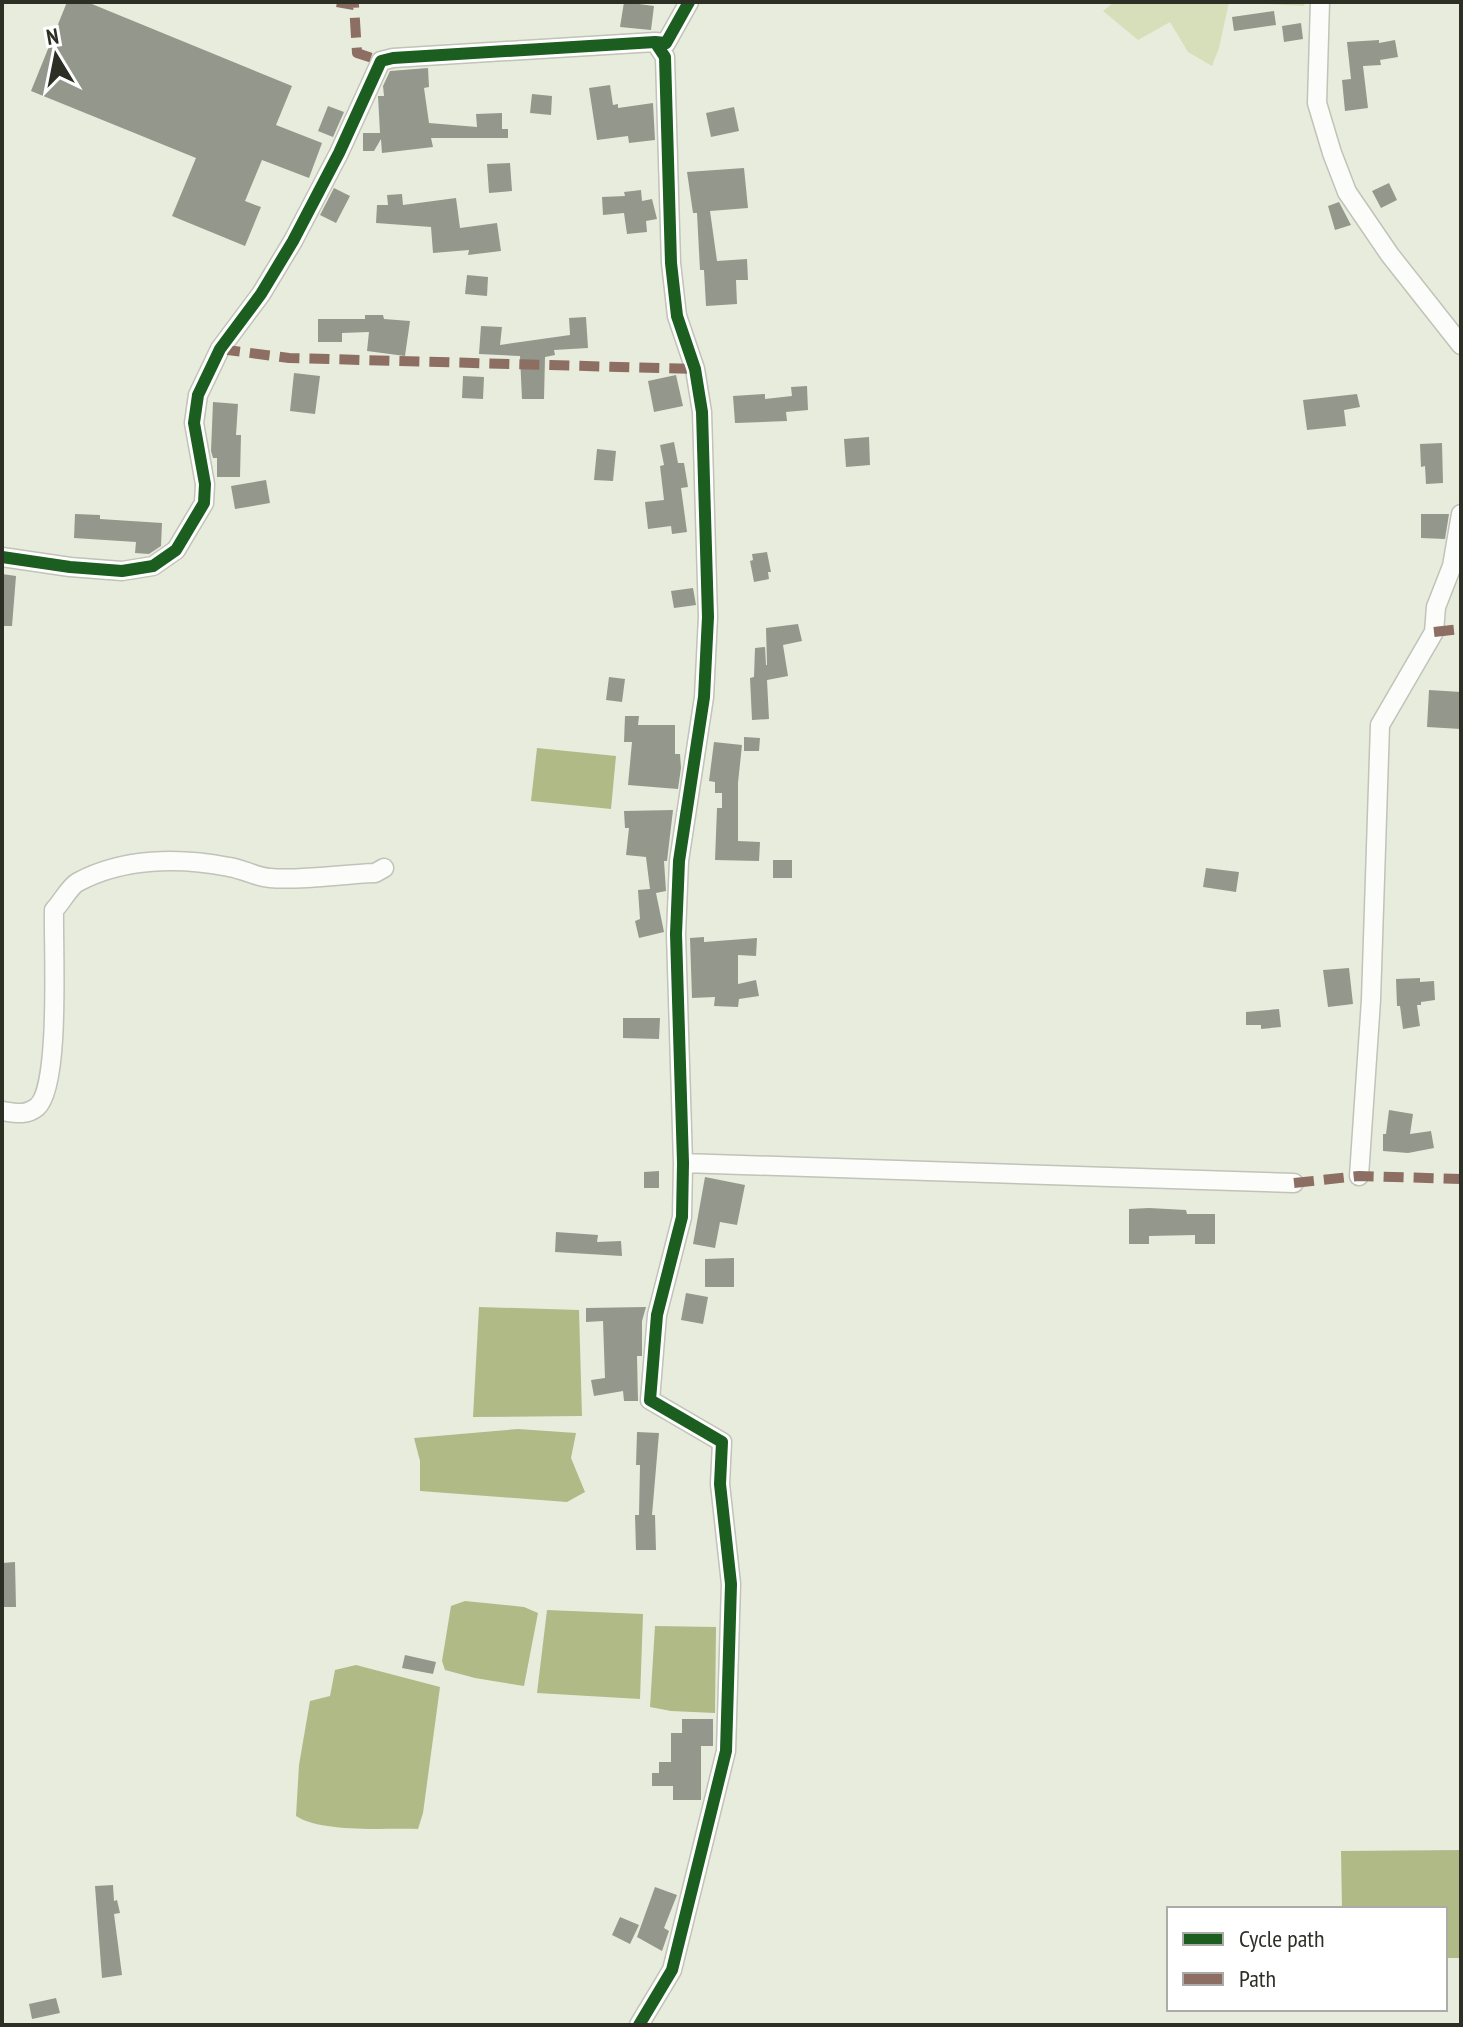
<svg xmlns="http://www.w3.org/2000/svg" width="1463" height="2027" viewBox="0 0 1463 2027" font-family="'PT Sans Narrow',sans-serif">
<style>
.green{fill:#d6dfb9}
.water{fill:#afba87}
.building{fill:#94978c}
.lines{fill:none;stroke-linecap:round;stroke-linejoin:round}
.minor-casing{stroke:#c0c3b7;stroke-width:21}
.minor{stroke:#fcfcfa;stroke-width:18}
.quiet{stroke:#8d6e63;stroke-width:10;stroke-dasharray:20 10;stroke-linecap:butt}
.cycleway-casing{stroke:#fff;stroke-width:17}
.cycleway{stroke:#1b5e20;stroke-width:12}
</style>
<rect width="100%" height="100%" fill="#e8ecdd"/>
<path class="green" d="M1114,2H1305L1304,6L1229,2L1219,48L1212,66L1188,52L1170,22L1138,40L1103,11Z"/>
<path class="water" d="M537,748L616,756L611,809L531,801Z
M479,1307L579,1310L582,1416L473,1417Z
M518,1429L576,1433L571,1458L585,1492L567,1502L420,1491V1461L414,1438Z
M465,1601L524,1607L538,1613L524,1686L475,1678L445,1670L442,1661L451,1606Z
M547,1610L643,1614L640,1699L537,1693Z
M655,1626L716,1627L715,1713L671,1711L650,1707Z
M356,1665L440,1687L423,1813L418,1829C386,1828 322,1833 296,1816L299,1765L310,1701L330,1696L335,1670Z
M1461,1850V1958H1445V1909H1342L1341,1851Z"/>
<path class="building" d="M67,2H87L292,86L276,125L322,143L309,178L262,160L245,201L261,207L245,246L172,216L196,158L31,91Z
M624,2L654,6L651,30L620,27Z
M1274,11L1276,25L1234,31L1232,17Z
M1301,23L1303,39L1284,42L1282,26Z
M1379,40V43L1395,40L1398,57L1380,60L1381,65L1363,66L1368,108L1345,111L1342,80L1351,79L1347,42Z
M428,68L429,87L424,88L429,123L477,127L476,114L502,113V129H508V138H431L433,147L382,153L381,139L374,151H363V133H380L378,96H384L383,86L390,71Z
M610,85L613,105L618,104V108L653,103L655,140L629,143L628,136L597,140L589,88Z
M532,94L552,96L551,115L530,113Z
M328,106L344,112L333,137L318,131Z
M734,107L739,131L711,137L706,113Z
M510,163L512,191L489,193L487,164Z
M744,168L748,208L710,211L717,261L747,259L748,280H736L737,304L706,306L704,270H700L697,213H693L687,172Z
M1389,183L1397,200L1381,208L1372,191Z
M334,188L350,196L336,223L320,215Z
M641,190L642,201L652,199L657,219L646,221L647,232L627,234L624,213L603,215L602,197L625,196L624,192Z
M402,194L403,205L456,198L460,228L497,223L501,251L468,255L469,250L433,253L431,227L376,223L377,205H388L387,195Z
M1339,202L1351,225L1335,230L1328,206Z
M467,275L488,277L487,296L465,294Z
M365,315H383L384,319L410,321L405,356L367,351L369,332L342,333V342H318V319H365Z
M586,317L588,348L554,350L555,355L545,357L544,399H522L520,356L479,354L481,326L502,327L500,345L570,335L569,318Z
M294,373L320,376L315,414L290,411Z
M676,375L683,406L654,412L648,381Z
M463,376L484,377L483,399L462,398Z
M807,386L808,410L786,412L787,421L735,423L733,396L765,394V399L792,396L791,387Z
M1357,394L1360,407L1344,410L1346,426L1307,430L1303,400Z
M213,402L238,404L236,435H241L240,477H217V458H213L211,451Z
M869,437L870,465L846,467L844,439Z
M674,442L678,463H684L688,487L681,488L687,532L672,534L671,526L648,529L645,502L664,500L660,466L664,465L660,445Z
M1442,443L1443,483L1426,484L1425,466L1421,467L1420,444Z
M597,449L616,451L613,481L594,480Z
M266,480L270,503L235,509L231,486Z
M75,514L100,515V519L162,523L161,546L149,554L135,553L136,542L74,538Z
M1421,514H1449L1445,539L1421,538Z
M767,552L771,572H768L769,579L754,582L750,561L753,560L752,554Z
M2,574L16,576L12,626H2Z
M693,588L696,605L674,608L671,591Z
M798,624L802,641L783,645L788,676L767,680L769,719L752,720L750,678L754,677L755,648L765,647L766,665H767L766,628Z
M609,677L625,679L622,702L606,700Z
M1429,690L1461,692V729L1427,727Z
M625,716H639L638,725H675V754H680L681,768L678,789L628,785L632,742H624Z
M744,737L760,738L759,751H744Z
M714,742L742,745L738,783V841L760,842L759,861L715,860L717,808H722V793H715V782L709,781Z
M673,810L667,861H664L666,891L656,893L664,932L639,938L635,921L640,919L638,890L650,889L646,857L626,855L629,828H625L624,811Z
M773,860H792V878H773Z
M1206,868L1239,872L1236,892L1203,887Z
M704,937V942L757,938L756,956L738,955V984L756,980L759,996L739,999L738,1007L714,1006L715,997L692,998L690,938Z
M1349,968L1353,1004L1328,1007L1323,970Z
M1420,978V982L1434,981L1435,1000L1421,1002V1005H1417L1420,1026L1403,1029L1400,1006H1397L1396,979Z
M1279,1009L1281,1027L1261,1029V1025H1246V1012Z
M623,1018H660L659,1039L623,1038Z
M1389,1110L1413,1114L1410,1134L1431,1131L1434,1148L1408,1153L1383,1151V1134H1386Z
M659,1171V1188H644V1172Z
M705,1177L745,1185L737,1225L720,1222L715,1248L693,1244Z
M1149,1208L1186,1210L1187,1214H1215V1244H1195V1235L1149,1236V1244H1129V1209Z
M556,1232L598,1235L597,1242L621,1241L622,1256L555,1252Z
M734,1258V1287H705V1259Z
M686,1293L708,1297L703,1324L681,1320Z
M646,1307L642,1321V1356H637L638,1401H624L623,1391L594,1396L591,1380L605,1378L603,1321L586,1322V1308Z
M637,1432L659,1433L652,1515H655L656,1550H636L635,1515H639L640,1465H636Z
M15,1562L16,1607H2V1563Z
M405,1655L436,1662L433,1674L402,1668Z
M682,1719H713V1746H701V1800H673V1786H652V1773H659V1762H671V1733H682Z
M113,1885L114,1901L117,1900L120,1913L114,1914L122,1975L102,1978L95,1886Z
M655,1887L677,1895L664,1928L669,1931L662,1951L637,1937Z
M620,1917L639,1925L630,1944L612,1935Z
M56,1998L60,2013L32,2019L29,2004Z"/>
<g class="lines">
<defs>
<path id="minor" d="M1320,2L1317,103L1332,153L1347,192L1390,255L1461,345
M2,557L70,567L122,571L153,566L176,550L204,503L205,484L194,423L198,395L220,349L261,294L293,241L339,153L381,61L393,58L655,42
M2,1111C15,1113 26,1116 37,1107C61,1087 53,945 54,910C62,902 69,887 78,882C123,858 179,857 229,867C243,869 256,877 270,878C301,881 342,874 375,873L384,868
M683,1163L1294,1183
M1359,1176L1371,1000L1380,725L1434,632L1436,607L1452,566L1461,514
M639,2025L672,1970L726,1751L731,1584L720,1484L722,1442L650,1400L657,1315L682,1217L683,1163L676,934L679,861L704,697L708,617L702,412L695,369L677,316L671,263L665,57L655,42L666,43L689,2"/>
</defs>
<use href="#minor" class="minor-casing"/>
<use href="#minor" class="minor"/>
<path class="quiet" d="M337,2L354,5L357,53L381,61
M220,349L289,358L695,369
M1434,632L1461,629
M1294,1183L1359,1176L1461,1179"/>
<defs>
<path id="cycleway" d="M2,557L70,567L122,571L153,566L176,550L204,503L205,484L194,423L198,395L220,349L261,294L293,241L339,153L381,61L393,58L655,42
M639,2025L672,1970L726,1751L731,1584L720,1484L722,1442L650,1400L657,1315L682,1217L683,1163L676,934L679,861L704,697L708,617L702,412L695,369L677,316L671,263L665,57L655,42L666,43L689,2"/>
</defs>
<use href="#cycleway" class="cycleway-casing"/>
<use href="#cycleway" class="cycleway"/>
</g>
<rect width="1463" height="2027" fill="none" stroke="#2d2f25" stroke-width="8"/>
<rect x="1167" y="1907" width="280" height="104" fill="#ffffff" stroke="#abaca8" stroke-width="2"/>
<rect x="1183" y="1933" width="40" height="12" fill="#1b5e20" stroke="#abaca8" stroke-width="2"/>
<text x="1239" y="1947" font-size="24" fill="#2d2f25">Cycle path</text>
<rect x="1183" y="1973" width="40" height="12" fill="#8d6e63" stroke="#abaca8" stroke-width="2"/>
<text x="1239" y="1987" font-size="24" fill="#2d2f25">Path</text>
<g transform="translate(56 56) rotate(350)" stroke="#ffffff" stroke-width="6" paint-order="stroke">
<path d="M0-6L14 30L0 20L-14 30Z" fill="#2d2f25"/>
<text y="-12" font-size="22" font-weight="bold" text-anchor="middle" fill="#2d2f25">N</text>
</g>
</svg>
